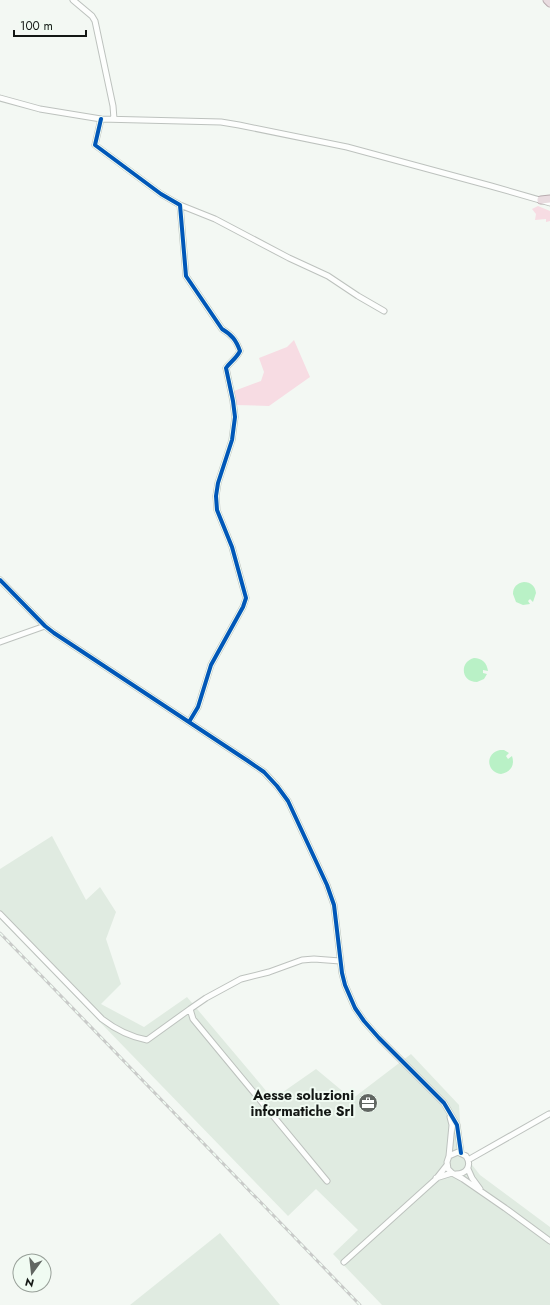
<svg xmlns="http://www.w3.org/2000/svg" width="550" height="1305" viewBox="0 0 550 1305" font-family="Jost,sans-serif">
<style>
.built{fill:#e0ebe1}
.green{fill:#f7dce3}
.water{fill:#b9f1c6}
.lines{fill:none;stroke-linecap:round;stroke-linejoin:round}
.minor-casing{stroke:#bdc2be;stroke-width:7}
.highway-casing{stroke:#b7abae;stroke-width:9}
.minor{stroke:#fdfefd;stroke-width:5}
.highway{stroke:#e9dce0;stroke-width:7}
.rail-casing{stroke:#c9cbc9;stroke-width:3}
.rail{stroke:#f0fbf2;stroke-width:1.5;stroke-dasharray:4.5;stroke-linecap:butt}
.cycleway-casing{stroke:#f0fbf2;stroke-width:6}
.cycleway{stroke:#0057b8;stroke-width:4}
.labels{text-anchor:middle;stroke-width:4;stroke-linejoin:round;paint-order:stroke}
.poi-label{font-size:14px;font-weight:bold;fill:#131714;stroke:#f0fbf2;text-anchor:end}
</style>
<rect width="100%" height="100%" fill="#f3f8f3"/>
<path class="built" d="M52,836L86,900L100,887L116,912L106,939L121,984L101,1004L144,1027L187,997L273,1099L316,1069L352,1099L411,1054L459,1105L462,1152L480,1175L550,1227V1305H382L333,1254L358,1230L316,1189L288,1216L0,919V869Z
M220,1233L280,1305H130Z"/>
<path class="green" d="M538,206L550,211V221L546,222V219L535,220L536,214L532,209Z
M294,340L310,377L269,406L236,405L234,391L261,381L264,372L259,358L287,347Z"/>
<path class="water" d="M524,582C531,582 535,586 536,593L533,602L530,599L528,601L530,604L523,605L516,602L513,594C513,587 517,583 524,582Z
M474,658C482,658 487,663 488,671L483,670V673L487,674L484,679L477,682C461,682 459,662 474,658Z
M500,750H504L509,753L506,756L508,759L512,756C515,765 511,772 501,774C486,772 485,753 500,750Z"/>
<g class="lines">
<defs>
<path id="minor" d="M73,0L92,16L95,21L113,106L114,119
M0,98L40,109L101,119L221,122L239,125L347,147L491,186L550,203
M101,119L95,145L161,194L180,205L186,276L222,329C232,335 236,340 240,351C236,359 230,362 226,368L233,401L235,417L232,440L218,483L216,496L217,510L232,547L246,598L243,607L211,665L198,707L189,722
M180,205L215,219L289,258L328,276L358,296L384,311
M0,580L45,626L54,633L248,761L264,772L277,786L288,801L327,885L334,905L342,973L345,985L355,1008L364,1021L379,1038L444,1103L457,1125L461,1153
M0,642L45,626
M0,914L102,1019C115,1029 131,1037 147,1040L190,1009
M449,1156L452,1125L450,1117
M468,1160L549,1114
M468,1169L472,1178L480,1189
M456,1174C467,1174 472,1165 466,1156L458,1152L449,1156L447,1162L448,1169L452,1173L463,1179L505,1208L550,1241
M436,1178L452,1173
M327,1181L193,1019L190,1009L206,998L241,979L269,972L302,960L314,959L340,961
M344,1262L436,1179L447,1165"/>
<path id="highway" d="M547,0L550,3
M541,200L550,199"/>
</defs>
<use href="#minor" class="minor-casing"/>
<use href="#highway" class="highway-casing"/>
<use href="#minor" class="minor"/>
<use href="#highway" class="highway"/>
<defs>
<path id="rail" d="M0,933L360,1305"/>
</defs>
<use href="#rail" class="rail-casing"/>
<use href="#rail" class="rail"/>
<defs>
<path id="cycleway" d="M101,119L95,145L161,194L180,205L186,276L222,329C232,335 236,340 240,351C236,359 230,362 226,368L233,401L235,417L232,440L218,483L216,496L217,510L232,547L246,598L243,607L211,665L198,707L189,722
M0,580L45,626L54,633L248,761L264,772L277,786L288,801L327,885L334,905L342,973L345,985L355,1008L364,1021L379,1038L444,1103L457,1125L461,1153"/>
</defs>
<use href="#cycleway" class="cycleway-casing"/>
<use href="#cycleway" class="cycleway"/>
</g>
<defs>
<symbol id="office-disc" viewBox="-11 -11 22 22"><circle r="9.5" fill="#616662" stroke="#f0fbf2"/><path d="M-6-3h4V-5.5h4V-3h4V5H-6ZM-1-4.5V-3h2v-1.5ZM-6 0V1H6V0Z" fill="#fff"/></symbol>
</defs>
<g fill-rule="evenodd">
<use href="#office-disc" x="357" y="1092" width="22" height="22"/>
</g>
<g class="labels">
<g class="poi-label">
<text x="354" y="1100">Aesse soluzioni<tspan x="354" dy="16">informatiche Srl</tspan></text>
</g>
</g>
<g transform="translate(32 1273) rotate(195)"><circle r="19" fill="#f0fbf2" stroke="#98a099"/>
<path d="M0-3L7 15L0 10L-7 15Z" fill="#616662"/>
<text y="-6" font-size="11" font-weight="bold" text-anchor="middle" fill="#131714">N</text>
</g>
<path d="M14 30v6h72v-6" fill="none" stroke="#131714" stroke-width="2"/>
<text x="20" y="30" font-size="12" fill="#131714" stroke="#f0fbf2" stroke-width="3" paint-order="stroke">100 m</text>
</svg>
